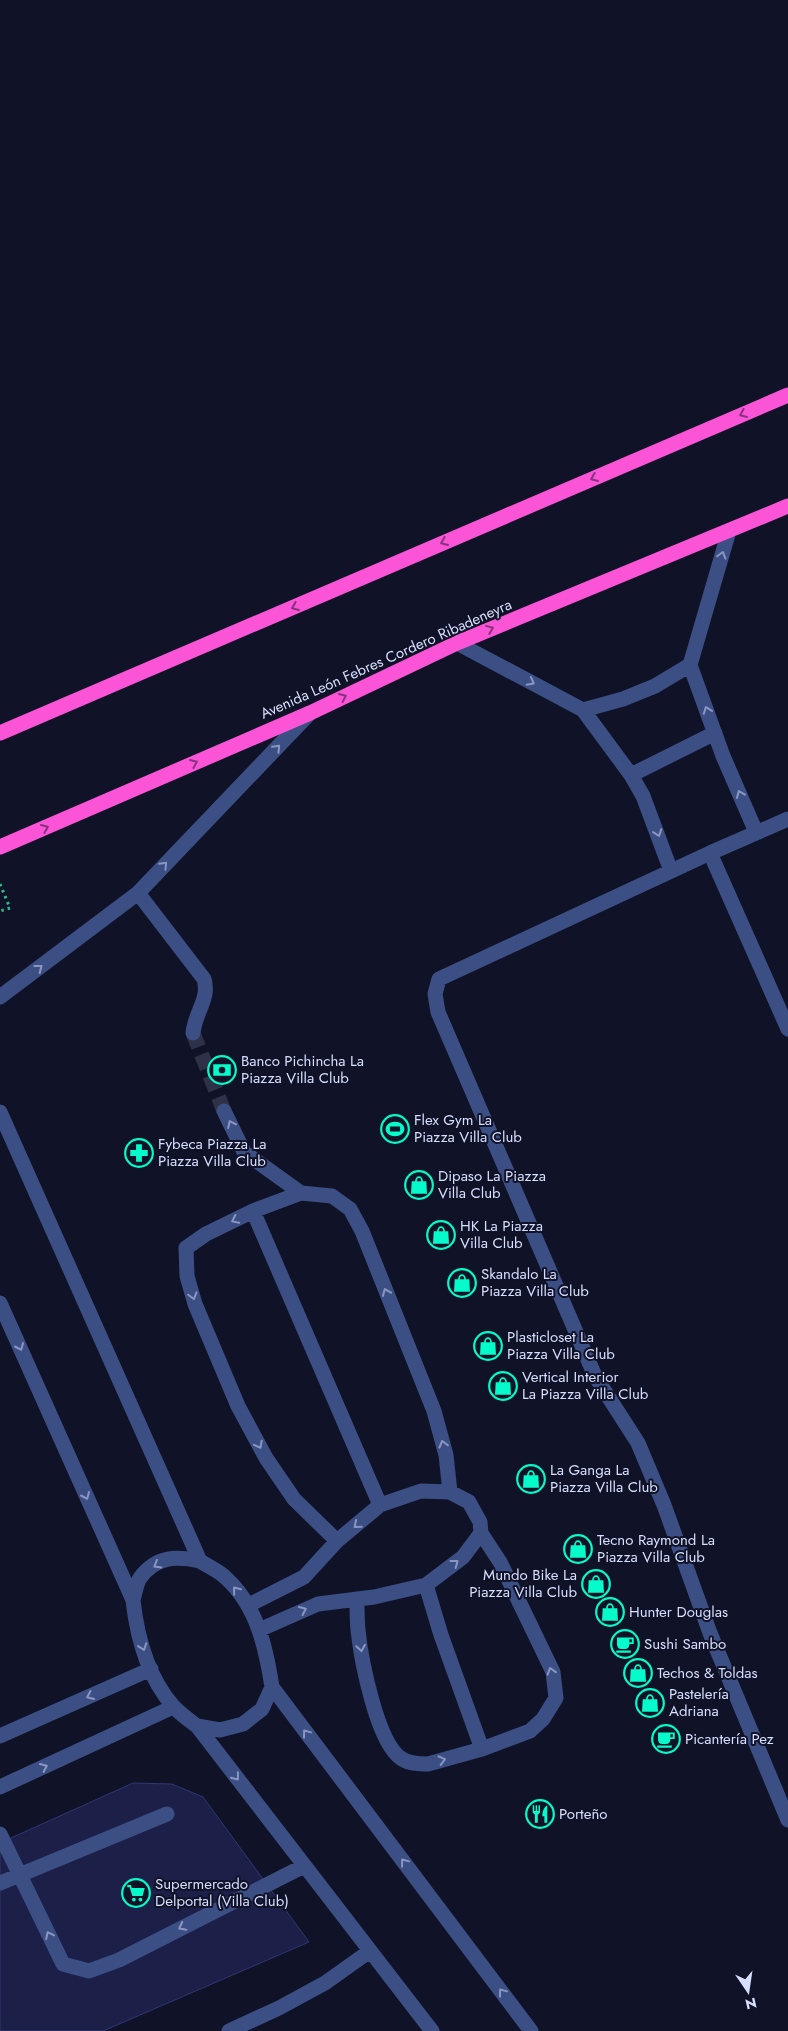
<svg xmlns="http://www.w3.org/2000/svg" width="788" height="2031" viewBox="0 0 788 2031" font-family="Jost,sans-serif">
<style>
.building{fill:#1c2048;stroke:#2f3673}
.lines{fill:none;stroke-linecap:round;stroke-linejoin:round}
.minor-tunnel{stroke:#2e3147;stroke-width:15;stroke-dasharray:15 8;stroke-linecap:butt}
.path{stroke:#31b887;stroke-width:3;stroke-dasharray:2.5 4;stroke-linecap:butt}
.minor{stroke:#3c4f85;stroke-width:15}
.highway{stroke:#fc54d7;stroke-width:15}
.oneway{stroke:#86347f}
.oneway2{stroke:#8a96c2}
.labels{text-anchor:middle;stroke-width:4;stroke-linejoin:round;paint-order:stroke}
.street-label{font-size:15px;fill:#d7defe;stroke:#101327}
.poi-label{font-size:15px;fill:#d7defe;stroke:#101327;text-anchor:start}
</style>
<rect width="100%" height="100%" fill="#101327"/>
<path class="building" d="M133,1783L172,1784L203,1797L309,1942L103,2031H0V1843Z"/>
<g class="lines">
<path class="minor-tunnel" d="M193,1033L224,1111"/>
<path class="path" d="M0,884L10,908L0,911"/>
<path class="minor" d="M729,531L690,665L723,756L756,832
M457,643L583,710L631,775L643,796L671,871
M583,710L623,699L655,686L690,665
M631,775L715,733
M788,819L710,853L439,979L435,994L438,1012L595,1376L638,1443L664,1505L710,1633L788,1820
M710,853L788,1029
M138,893L204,979C210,999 195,1012 193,1033
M0,997L138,893L310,713
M224,1111L244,1152L301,1193
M0,1112L200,1561C209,1567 219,1571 226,1578C257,1606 266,1648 272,1687L531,2031
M253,1211L380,1505
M0,1303L133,1600C137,1637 148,1677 173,1706C179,1713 189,1720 197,1726L432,2031
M337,1541L294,1499L266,1458L238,1406L195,1304L187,1276L186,1248L206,1234L253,1211L301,1193L332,1196L350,1209L362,1231L434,1411L446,1455L450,1492
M426,1585L441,1635L482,1749
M357,1599C357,1609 357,1620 358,1630C361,1659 377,1744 402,1759C410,1764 420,1764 428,1764L482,1749L530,1731L543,1719L556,1698L553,1672L500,1562L481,1533
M133,1600C135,1594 136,1584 140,1578C156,1556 176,1556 200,1561
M249,1605L304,1577L337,1541L380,1505L421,1491L450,1492L469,1502L480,1522L481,1533L463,1557L426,1585L374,1597L318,1604L259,1630
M197,1726L220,1730L243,1724L262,1709L272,1687
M0,1736L151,1669
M0,1787L173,1707
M0,1834L63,1964L89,1971L119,1960L304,1866
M0,1883L167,1814
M229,2031L279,2008L325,1983L370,1951"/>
<path class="highway" d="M0,733L788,395
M0,847L310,713L457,643L788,506"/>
</g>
<defs><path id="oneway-chevron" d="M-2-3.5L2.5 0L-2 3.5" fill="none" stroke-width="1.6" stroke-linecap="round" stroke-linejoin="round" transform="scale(1.25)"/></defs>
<g class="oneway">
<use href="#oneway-chevron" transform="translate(743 414) rotate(157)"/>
<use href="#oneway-chevron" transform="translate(594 478) rotate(157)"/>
<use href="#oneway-chevron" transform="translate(444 542) rotate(157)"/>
<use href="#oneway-chevron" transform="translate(295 607) rotate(157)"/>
<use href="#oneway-chevron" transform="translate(490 629) rotate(-22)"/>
<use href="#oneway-chevron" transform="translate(343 697) rotate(-25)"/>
<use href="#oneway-chevron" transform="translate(194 763) rotate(-23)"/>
<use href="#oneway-chevron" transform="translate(45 828) rotate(-23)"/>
</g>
<g class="oneway2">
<use href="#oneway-chevron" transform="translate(722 555) rotate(-74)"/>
<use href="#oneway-chevron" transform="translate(531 682) rotate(28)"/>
<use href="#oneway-chevron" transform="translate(707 710) rotate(-110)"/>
<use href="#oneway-chevron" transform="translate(277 748) rotate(-46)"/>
<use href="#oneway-chevron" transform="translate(740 794) rotate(-113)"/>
<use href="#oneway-chevron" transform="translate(658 833) rotate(70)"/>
<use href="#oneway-chevron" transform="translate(164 865) rotate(-46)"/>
<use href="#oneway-chevron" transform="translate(39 968) rotate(-37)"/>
<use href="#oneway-chevron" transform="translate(231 1124) rotate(-116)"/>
<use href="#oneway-chevron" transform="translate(235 1220) rotate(154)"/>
<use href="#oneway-chevron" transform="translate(386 1292) rotate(-112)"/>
<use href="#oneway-chevron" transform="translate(193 1296) rotate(74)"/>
<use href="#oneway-chevron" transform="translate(20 1347) rotate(66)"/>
<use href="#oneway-chevron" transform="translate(443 1444) rotate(-105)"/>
<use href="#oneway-chevron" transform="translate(259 1445) rotate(62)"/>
<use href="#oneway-chevron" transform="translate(86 1496) rotate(66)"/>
<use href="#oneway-chevron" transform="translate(357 1525) rotate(140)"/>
<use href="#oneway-chevron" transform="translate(455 1563) rotate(-37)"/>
<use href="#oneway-chevron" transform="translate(157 1565) rotate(150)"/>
<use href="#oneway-chevron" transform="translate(236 1590) rotate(-129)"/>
<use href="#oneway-chevron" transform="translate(303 1610) rotate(-24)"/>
<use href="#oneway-chevron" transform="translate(143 1647) rotate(71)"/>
<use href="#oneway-chevron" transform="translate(361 1648) rotate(81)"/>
<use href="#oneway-chevron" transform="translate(551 1671) rotate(-107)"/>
<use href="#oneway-chevron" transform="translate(90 1696) rotate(156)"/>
<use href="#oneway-chevron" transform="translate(306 1733) rotate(-127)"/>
<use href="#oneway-chevron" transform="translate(442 1760) rotate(-15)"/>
<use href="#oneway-chevron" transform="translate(44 1767) rotate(-25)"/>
<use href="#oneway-chevron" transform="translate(236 1777) rotate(52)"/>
<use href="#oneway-chevron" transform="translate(404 1862) rotate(-127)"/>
<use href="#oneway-chevron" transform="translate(182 1927) rotate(153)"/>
<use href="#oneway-chevron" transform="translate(49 1935) rotate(-116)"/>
<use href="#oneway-chevron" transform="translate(502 1992) rotate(-127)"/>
</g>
<defs>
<symbol id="bank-ring" viewBox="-11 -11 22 22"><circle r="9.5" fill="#101327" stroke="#06fbca" stroke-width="1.5"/><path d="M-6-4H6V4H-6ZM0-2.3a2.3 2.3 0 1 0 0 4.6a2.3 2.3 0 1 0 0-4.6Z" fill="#06fbca"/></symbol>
<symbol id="stadium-ring" viewBox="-11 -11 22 22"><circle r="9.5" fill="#101327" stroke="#06fbca" stroke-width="1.5"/><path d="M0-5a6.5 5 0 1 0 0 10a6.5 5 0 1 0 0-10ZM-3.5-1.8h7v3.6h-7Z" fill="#06fbca"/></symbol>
<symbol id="pharmacy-ring" viewBox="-11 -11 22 22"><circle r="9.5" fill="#101327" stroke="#06fbca" stroke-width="1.5"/><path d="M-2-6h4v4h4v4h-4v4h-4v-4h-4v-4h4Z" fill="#06fbca"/></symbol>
<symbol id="shop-ring" viewBox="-11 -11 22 22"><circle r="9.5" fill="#101327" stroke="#06fbca" stroke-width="1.5"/><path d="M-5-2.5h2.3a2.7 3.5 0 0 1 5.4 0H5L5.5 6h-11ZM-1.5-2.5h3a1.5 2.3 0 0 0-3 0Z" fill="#06fbca"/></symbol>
<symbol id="cafe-ring" viewBox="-11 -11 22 22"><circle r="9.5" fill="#101327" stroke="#06fbca" stroke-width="1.5"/><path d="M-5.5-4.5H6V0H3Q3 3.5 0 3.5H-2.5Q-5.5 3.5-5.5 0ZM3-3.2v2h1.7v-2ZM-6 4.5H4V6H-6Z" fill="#06fbca"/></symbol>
<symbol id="restaurant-ring" viewBox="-11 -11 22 22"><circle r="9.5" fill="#101327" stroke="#06fbca" stroke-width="1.5"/><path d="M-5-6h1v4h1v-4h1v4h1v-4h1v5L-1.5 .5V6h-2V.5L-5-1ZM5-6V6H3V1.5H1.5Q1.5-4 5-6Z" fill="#06fbca"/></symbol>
<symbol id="supermarket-ring" viewBox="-11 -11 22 22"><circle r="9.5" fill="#101327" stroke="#06fbca" stroke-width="1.5"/><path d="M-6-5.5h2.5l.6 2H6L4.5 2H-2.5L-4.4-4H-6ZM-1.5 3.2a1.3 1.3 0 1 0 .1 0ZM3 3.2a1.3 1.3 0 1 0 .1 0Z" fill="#06fbca"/></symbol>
</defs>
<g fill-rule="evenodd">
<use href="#bank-ring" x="206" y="1054" width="32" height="32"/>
<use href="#stadium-ring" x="379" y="1113" width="32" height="32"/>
<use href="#pharmacy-ring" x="123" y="1137" width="32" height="32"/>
<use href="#shop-ring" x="403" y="1169" width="32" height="32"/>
<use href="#shop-ring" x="425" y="1219" width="32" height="32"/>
<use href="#shop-ring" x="446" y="1267" width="32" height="32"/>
<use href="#shop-ring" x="472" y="1330" width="32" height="32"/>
<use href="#shop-ring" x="487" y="1370" width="32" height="32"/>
<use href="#shop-ring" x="515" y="1463" width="32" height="32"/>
<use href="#shop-ring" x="562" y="1533" width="32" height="32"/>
<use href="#shop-ring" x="580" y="1568" width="32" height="32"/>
<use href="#shop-ring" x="594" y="1596" width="32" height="32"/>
<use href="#cafe-ring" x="609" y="1628" width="32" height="32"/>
<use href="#shop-ring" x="622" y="1657" width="32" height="32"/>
<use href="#shop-ring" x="634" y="1687" width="32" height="32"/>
<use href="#cafe-ring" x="650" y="1723" width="32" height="32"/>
<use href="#restaurant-ring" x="524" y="1798" width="32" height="32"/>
<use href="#supermarket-ring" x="120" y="1877" width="32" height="32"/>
</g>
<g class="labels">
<g class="street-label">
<text transform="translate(386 659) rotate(-24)" y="5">Avenida León Febres Cordero Ribadeneyra</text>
</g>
<g class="poi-label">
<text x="241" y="1066">Banco Pichincha La<tspan x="241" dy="17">Piazza Villa Club</tspan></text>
<text x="414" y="1125">Flex Gym La<tspan x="414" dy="17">Piazza Villa Club</tspan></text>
<text x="158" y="1149">Fybeca Piazza La<tspan x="158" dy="17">Piazza Villa Club</tspan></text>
<text x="438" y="1181">Dipaso La Piazza<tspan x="438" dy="17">Villa Club</tspan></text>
<text x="460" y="1231">HK La Piazza<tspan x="460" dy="17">Villa Club</tspan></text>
<text x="481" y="1279">Skandalo La<tspan x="481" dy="17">Piazza Villa Club</tspan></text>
<text x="507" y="1342">Plasticloset La<tspan x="507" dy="17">Piazza Villa Club</tspan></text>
<text x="522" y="1382">Vertical Interior<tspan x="522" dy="17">La Piazza Villa Club</tspan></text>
<text x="550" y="1475">La Ganga La<tspan x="550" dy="17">Piazza Villa Club</tspan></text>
<text x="597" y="1545">Tecno Raymond La<tspan x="597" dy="17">Piazza Villa Club</tspan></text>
<text x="577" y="1580" text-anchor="end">Mundo Bike La<tspan x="577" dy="17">Piazza Villa Club</tspan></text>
<text x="629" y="1617">Hunter Douglas</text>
<text x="644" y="1649">Sushi Sambo</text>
<text x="657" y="1678">Techos &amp; Toldas</text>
<text x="669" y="1699">Pastelería<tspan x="669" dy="17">Adriana</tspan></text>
<text x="685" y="1744">Picantería Pez</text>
<text x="559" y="1819">Porteño</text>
<text x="155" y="1889">Supermercado<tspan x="155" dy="17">Delportal (Villa Club)</tspan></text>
</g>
</g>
<g transform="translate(748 1991) rotate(167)" stroke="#101327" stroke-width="4" paint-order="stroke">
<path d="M0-4L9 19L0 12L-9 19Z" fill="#d7defe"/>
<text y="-8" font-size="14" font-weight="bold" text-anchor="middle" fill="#d7defe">N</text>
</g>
</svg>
